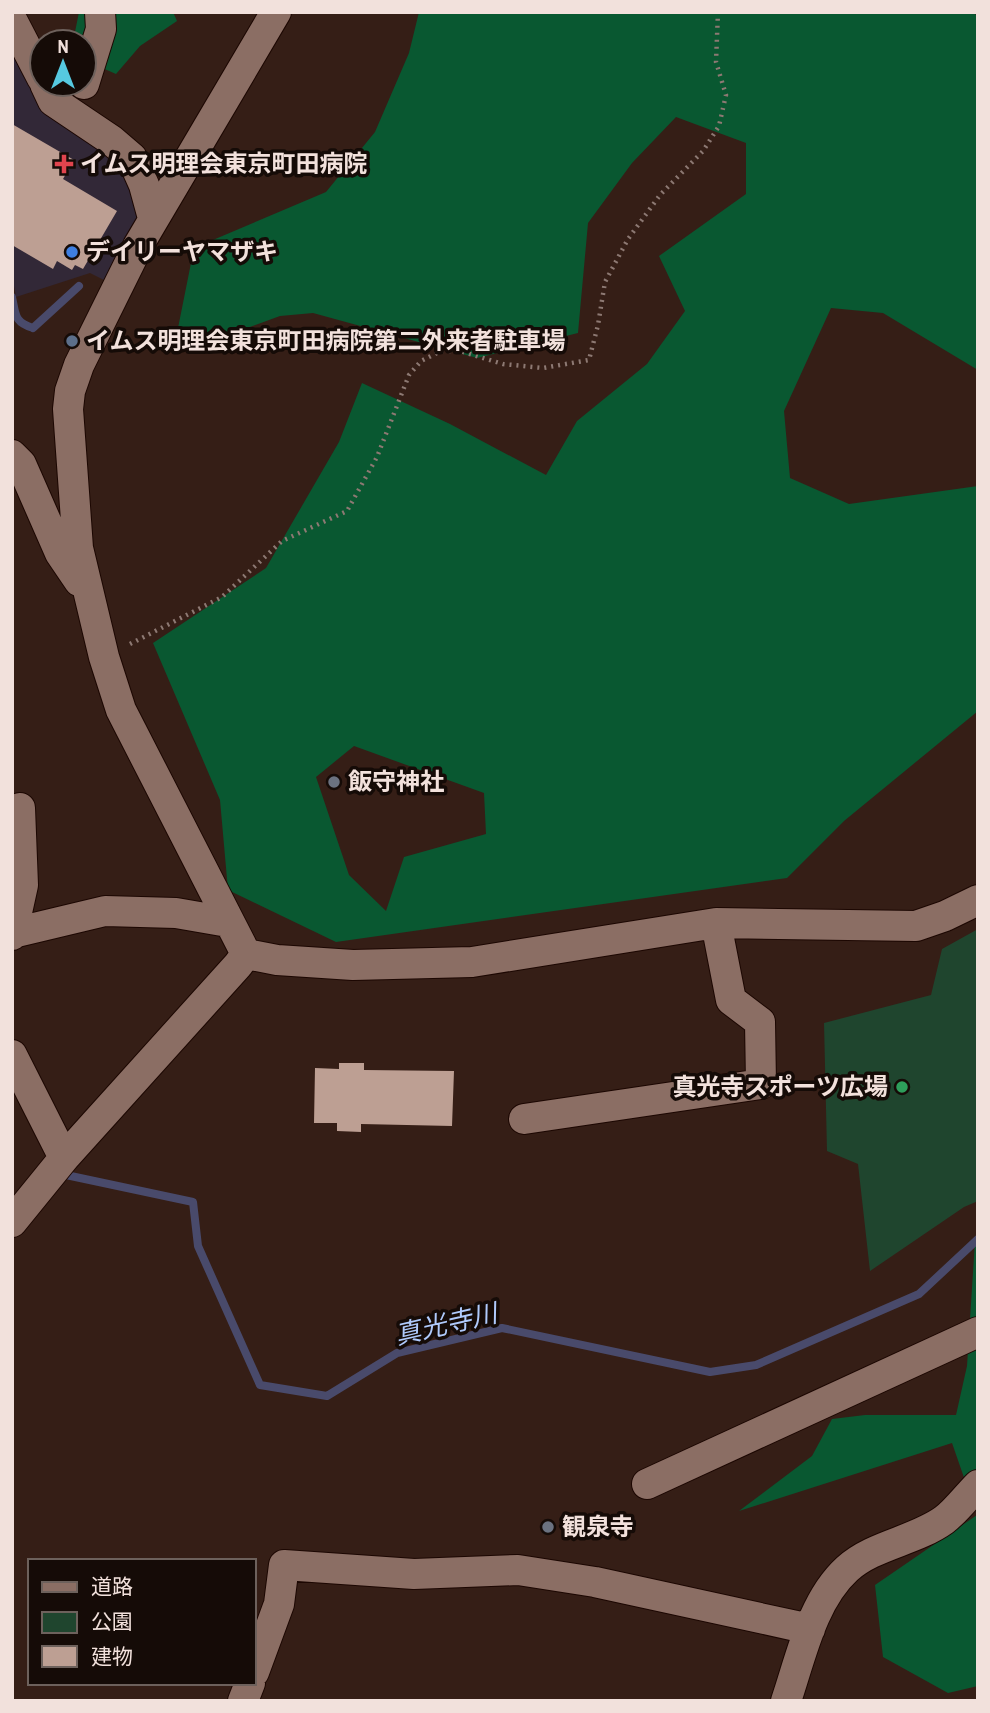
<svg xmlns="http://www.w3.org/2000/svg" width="990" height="1713" viewBox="0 0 990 1713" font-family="'Archivo Narrow','Noto Sans JP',sans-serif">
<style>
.medical{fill:#322837}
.green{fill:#1f452e}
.forest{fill:#095831;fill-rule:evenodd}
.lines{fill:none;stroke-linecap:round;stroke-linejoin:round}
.stream{stroke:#494a6b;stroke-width:8}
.building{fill:#bd9f93}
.minor-casing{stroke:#1c0702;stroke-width:32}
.path{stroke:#8d7973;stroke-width:4.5;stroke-dasharray:2 5;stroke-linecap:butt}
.minor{stroke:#8b6e64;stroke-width:30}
.health-dot{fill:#e0444e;stroke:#150b07;stroke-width:2.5}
.shop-dot{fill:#3f7fe0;stroke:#150b07;stroke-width:2.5}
.service-dot{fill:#5c6f8a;stroke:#150b07;stroke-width:2.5}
.worship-dot{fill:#6b7280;stroke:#150b07;stroke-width:2.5}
.leisure-dot{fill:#2e9e5b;stroke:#150b07;stroke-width:2.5}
.labels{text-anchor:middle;stroke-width:7;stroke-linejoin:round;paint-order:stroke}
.poi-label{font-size:24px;font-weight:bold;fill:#f2e1dc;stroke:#150b07;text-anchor:start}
.water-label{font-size:26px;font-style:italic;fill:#afcafc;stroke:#150b07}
</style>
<rect width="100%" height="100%" fill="#351e16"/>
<path class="medical" d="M12,46L127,177L138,220L106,281L90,273L16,297L12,275Z"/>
<path class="green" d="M978,929V1201L964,1207L870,1271L858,1164L827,1151L824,1023L931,995L942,949Z"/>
<path class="forest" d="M79,12H173L177,21L140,46L116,74L84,60V42H73Z
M419,12H973L978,17V370L883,313L831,308L784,411L790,478L849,504L978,486V711L844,821L787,878L336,942L228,890L220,800L153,643L266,568L339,442L362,383L450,424L546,475L577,421L647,364L685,311L659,256L746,194V143L676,117L632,163L588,223L578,333L477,358L313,313L280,316L225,336L175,343L194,248L326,192L375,132L409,53ZM354,746L484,793L486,834L404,857L386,911L349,875L316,777Z
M978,1240V1686L948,1693L883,1657L875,1585L977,1515L952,1443L739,1511L812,1456L832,1419L865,1415H956L967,1366L975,1241Z"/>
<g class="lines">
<path class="stream" d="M12,297C16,315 14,322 33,328
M33,328L79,286
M66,1175L193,1202L198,1246L260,1385L327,1396L397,1353L502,1328L710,1372L756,1365L919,1294L978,1239"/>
</g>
<path class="building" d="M12,124L74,160L63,179L117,211L83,269L75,265L72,270L57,261L53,269L12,245Z
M339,1063H364V1070L454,1071L452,1126L361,1124V1132L337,1131V1123H314L315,1068L339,1069Z"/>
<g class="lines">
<defs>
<path id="minor" d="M276,12L138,246L79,365L70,391L68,409L78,548L104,657L121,710L246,954L277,960L353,965L472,962L716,923L916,926L945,916L978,900
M12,20L42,78
M45,84L53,101L111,140L132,158L144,185L153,218
M84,84L101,29L100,12
M12,455L21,464L60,553L79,581
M13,933L105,911L176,913L228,922
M12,935L23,885L20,808
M12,1055L64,1158
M524,1119L761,1084L760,1022L731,1000L716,923
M12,1222L64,1158L238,965L246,954
M647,1484L978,1332
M254,1672L279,1604L284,1565L414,1574L518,1570L595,1582L810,1629
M243,1701L250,1683
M786,1701C801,1657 812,1601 847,1569C873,1545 915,1541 944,1520C956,1511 967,1496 978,1485"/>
</defs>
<use href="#minor" class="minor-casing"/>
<path class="path" d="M130,644L222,597L282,541L347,511L377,457L409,375L421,361L441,351H460L503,364L543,368L589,360L598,325L605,282L628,239L660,195L703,151L719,126L726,95L716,62L718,12"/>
<use href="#minor" class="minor"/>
</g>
<path class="health-dot" d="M60.5 153.5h7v7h7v7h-7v7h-7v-7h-7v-7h7z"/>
<circle class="shop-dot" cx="72" cy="252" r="7"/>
<circle class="service-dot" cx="72" cy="341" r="7"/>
<g class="worship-dot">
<circle cx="334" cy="782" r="7"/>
<circle cx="548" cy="1527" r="7"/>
</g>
<circle class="leisure-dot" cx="902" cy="1087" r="7"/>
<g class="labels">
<g class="poi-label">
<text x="80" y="172">イムス明理会東京町田病院</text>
<text x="86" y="260">デイリーヤマザキ</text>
<text x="86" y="349">イムス明理会東京町田病院第二外来者駐車場</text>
<text x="348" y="790">飯守神社</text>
<text x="888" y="1095" text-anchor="end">真光寺スポーツ広場</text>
<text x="562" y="1535">観泉寺</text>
</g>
<g class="water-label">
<text transform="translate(446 1324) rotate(-13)" y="9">真光寺川</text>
</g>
</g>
<rect width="990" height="1713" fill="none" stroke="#f2e1dc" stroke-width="28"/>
<rect x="28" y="1559" width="228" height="126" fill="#150b07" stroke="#6d615c" stroke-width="2"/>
<rect x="42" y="1582" width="35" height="10" fill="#8b6e64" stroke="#6d615c" stroke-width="2"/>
<text x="91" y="1594" font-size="21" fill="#f2e1dc">道路</text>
<rect x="42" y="1612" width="35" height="21" fill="#1f452e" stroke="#6d615c" stroke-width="2"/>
<text x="91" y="1629" font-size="21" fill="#f2e1dc">公園</text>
<rect x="42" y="1646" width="35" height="21" fill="#bd9f93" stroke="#6d615c" stroke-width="2"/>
<text x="91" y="1664" font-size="21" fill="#f2e1dc">建物</text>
<g transform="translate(63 63)"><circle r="33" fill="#150b07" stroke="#6d615c" stroke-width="2"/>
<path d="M0-5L12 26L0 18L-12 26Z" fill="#56c9e0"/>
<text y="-10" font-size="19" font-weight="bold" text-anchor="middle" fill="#f2e1dc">N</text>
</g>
</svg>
